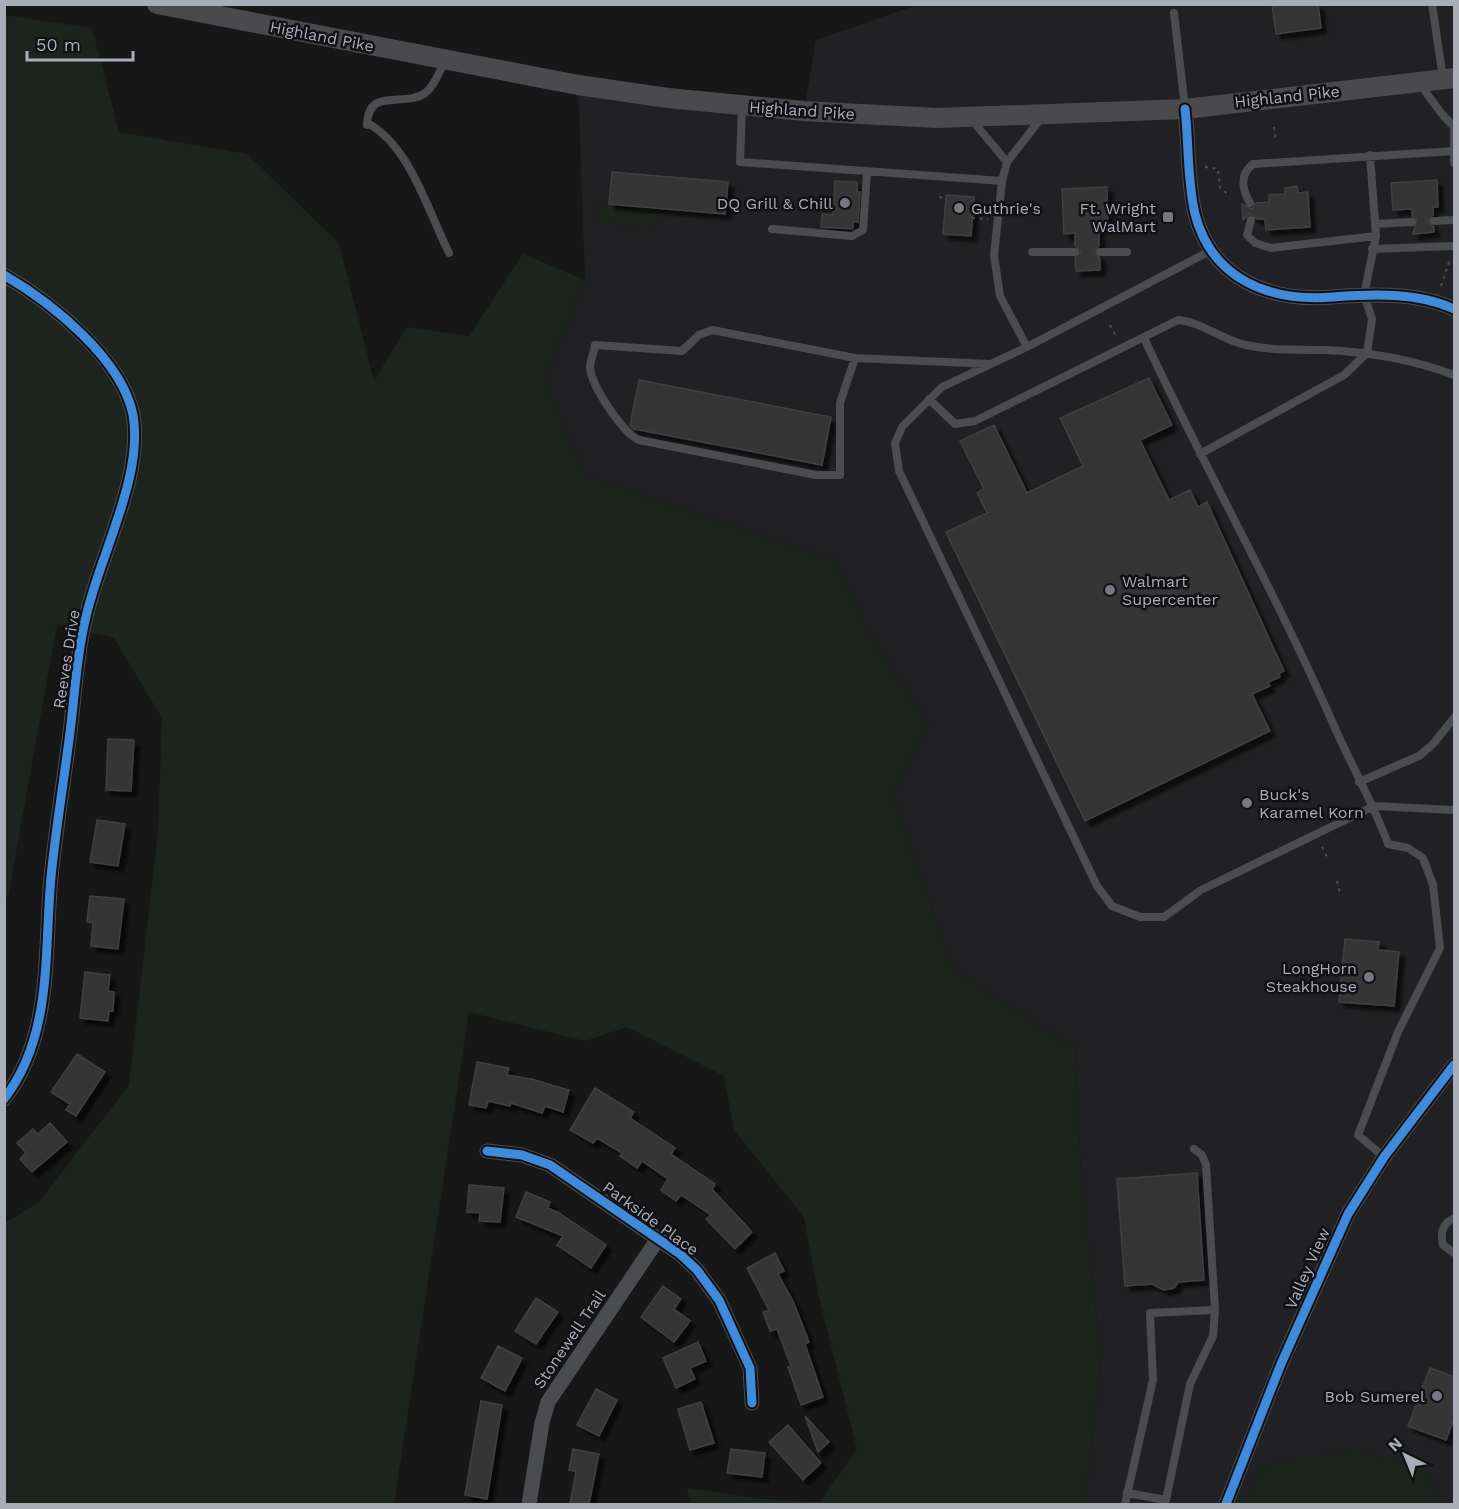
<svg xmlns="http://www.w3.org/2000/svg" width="1459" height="1509" viewBox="0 0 1459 1509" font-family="'Work Sans',sans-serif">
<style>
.built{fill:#212123}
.green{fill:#1d241e}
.building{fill:#353536;stroke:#3f4043;stroke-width:1.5;filter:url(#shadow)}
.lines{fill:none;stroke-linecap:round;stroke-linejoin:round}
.path{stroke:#4d4e52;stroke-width:2;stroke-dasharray:3 4.5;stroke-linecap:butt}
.lane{stroke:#4b4c50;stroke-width:8}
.street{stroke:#4b4c50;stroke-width:15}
.secondary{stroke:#4a4a4e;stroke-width:20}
.cycleway-casing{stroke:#111113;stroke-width:13}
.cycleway{stroke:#408adc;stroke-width:9}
.poi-dot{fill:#757880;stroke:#111113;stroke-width:2}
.labels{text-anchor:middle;stroke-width:5;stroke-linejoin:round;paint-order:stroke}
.street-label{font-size:16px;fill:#a8adb8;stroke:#111113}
.poi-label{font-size:16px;fill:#a8adb8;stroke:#111113;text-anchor:end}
</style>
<defs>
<filter id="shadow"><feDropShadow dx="5.5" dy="5.5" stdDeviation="1.5" flood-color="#0009"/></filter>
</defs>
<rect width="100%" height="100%" fill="#171717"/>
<path class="built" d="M917,5H1454V1504H1440L1424,1468L1262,1466L1244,1504H1085L1101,1358L1081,1177L1075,1048L953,969L892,793L929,724L867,630L834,560L585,475L544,381L585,280L578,85L804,111L816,40Z"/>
<path class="green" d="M5,15L92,28L119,132L247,154L339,243L374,381L407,327L469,336L523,254L585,280L544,381L585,475L834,560L867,630L929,724L892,793L953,969L1075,1048L1081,1177L1101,1358L1085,1504H691L687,1488L762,1499L820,1502L857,1449L818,1293L804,1217L734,1130L724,1076L627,1027L585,1041L469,1012L394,1504H5V1223L39,1202L129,1085L158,831L162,718L114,638L57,624L8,897H5Z
M598,203L659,208L657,228L596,222Z
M1350,1450L1424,1468L1440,1504H1244L1262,1466Z"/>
<path class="building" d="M1272,4H1318L1321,28L1276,34Z
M612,172L728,182L725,214L609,204Z
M1437,180L1438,207H1433V215L1428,221L1434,227V232L1413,234L1417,219L1412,216V209L1393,210L1391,183Z
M835,181L857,182V192H860L858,222H853V229L821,227L822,214L833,215Z
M1297,186L1298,193L1308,192L1310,227L1266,230L1265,219H1257L1250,214L1243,220L1242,204L1252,209L1256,203L1269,202V195L1285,194V188Z
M1107,187L1108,226L1099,227V246L1094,251L1100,258V270L1076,271L1075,258L1081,251L1075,246V233L1064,234L1062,189Z
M946,195L974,197L971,236L943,234Z
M1149,378L1172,425L1140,440L1169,500L1190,490L1198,507L1207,502L1284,671L1278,674L1280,677L1268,682L1270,686L1252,694L1270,731L1085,821L946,532L987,513L977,493L984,489L960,441L994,425L1027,493L1083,466L1060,418Z
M639,380L831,417L822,465L634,429L630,425Z
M108,739L134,740L131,791L106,790Z
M97,820L125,824L118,866L90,862Z
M90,896L124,899L118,949L91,946L93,923L87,922Z
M1345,939L1379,942L1378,950L1399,952L1394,1006L1339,1002Z
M85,972L110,975L108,991L114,992L113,1011H109L108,1021L80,1018Z
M77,1054L105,1072L76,1116L66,1110L70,1104L51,1092Z
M477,1062L509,1068L507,1075L531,1079L569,1090L563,1112L545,1106L542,1113L511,1103L510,1106L488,1101L486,1108L469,1105Z
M595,1088L634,1112L630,1118L675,1148L671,1154L715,1184L712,1189L752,1232L735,1249L706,1219L711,1215L681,1195L676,1201L661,1190L668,1179L642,1161L637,1168L620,1156L622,1153L597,1138L593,1143L570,1130Z
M50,1123L67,1142L32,1172L20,1159L26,1153L17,1143L33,1129L38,1134Z
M1197,1173L1204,1280L1178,1282L1174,1288L1164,1290L1152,1284L1125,1286L1117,1179Z
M469,1185L504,1188L500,1222L479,1221L480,1213L467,1212Z
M526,1192L550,1202L548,1208L559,1213L606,1245L591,1268L557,1245L563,1236L516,1217Z
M775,1253L784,1271L778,1274L793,1301L809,1342L805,1344L823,1397L801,1405L788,1367L791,1366L777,1329L770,1331L763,1312L769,1310L747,1268Z
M663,1286L681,1299L674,1309L690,1321L674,1342L641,1317Z
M536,1298L558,1312L536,1344L515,1331Z
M698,1342L706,1361L690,1368L695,1379L676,1388L663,1358Z
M498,1346L522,1358L505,1391L481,1378Z
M1430,1368L1455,1377V1416L1446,1440L1408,1426Z
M596,1389L617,1400L599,1436L577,1425Z
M481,1401L502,1405L487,1499L465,1495Z
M701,1402L714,1443L690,1450L678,1409Z
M805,1416L829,1442L818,1452Z
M788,1425L821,1463L803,1480L769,1442Z
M573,1449L599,1454L589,1504H570L576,1471L569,1470Z
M731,1449L765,1453L762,1477L727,1473Z"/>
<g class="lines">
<path class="path" d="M1274,127L1276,141
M1205,167L1218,169L1220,188L1228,194
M939,197L946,198
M972,218L988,219
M1441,286L1450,259
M1110,325L1117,338
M1322,847L1327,857
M1337,881L1340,894"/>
<path class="lane" d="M1432,4L1443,78
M1174,13L1185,108
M1419,83L1441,113L1453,126
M742,107L740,162L1002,181
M971,119L1007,162
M367,123C409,144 428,211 449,253
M1454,123V163
M367,125C368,86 405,108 425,93C434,87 440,70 445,61
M1250,203C1242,189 1239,175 1253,164L1454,151
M1251,220L1247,235L1255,243L1271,248L1376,236
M1434,221L1454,220
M1375,224L1412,222
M772,229L852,236L863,230L867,172
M1372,249L1454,246
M1210,251L1027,347L942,387L902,427L895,443L899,471L1097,886L1112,906L1140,917H1164L1201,890L1374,806L1454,810
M1032,252H1075
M1100,252H1127
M1144,338C1205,469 1277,595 1335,728C1352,767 1374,804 1388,844L1408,848L1423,858L1433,885L1440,948L1398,1032L1358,1135L1384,1157
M1027,347L1000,296L994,255L1002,181L1007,162L1042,117
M855,358L840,403V475H816L639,440C623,433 592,387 590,368C590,361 594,352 595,345L682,351L699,335L712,330L855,358L990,364
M929,399L955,424L975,421L1178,320C1202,322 1222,340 1246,345C1272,351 1297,349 1324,350C1369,352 1412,359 1454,375
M1200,454L1344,375L1367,353L1372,319L1364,295L1376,236L1370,155
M1359,782L1419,756L1433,744L1454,718
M1454,1218C1442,1224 1440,1233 1443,1245L1454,1253
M1127,1493L1166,1500L1190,1384L1213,1336L1215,1310L1206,1165L1202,1155L1194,1149
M1125,1504L1153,1380L1150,1313L1215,1310"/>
<path class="street" d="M1185,109C1189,143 1187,180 1195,214C1212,280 1270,302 1333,297C1372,294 1418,292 1454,309
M4,275C52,303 122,359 133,415C144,478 98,558 85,621C77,654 75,690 71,724C65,775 56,826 51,877C44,953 53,1036 4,1099
M487,1151L522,1155L550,1165L680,1254L697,1270L719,1300L750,1368L752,1403
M529,1504L542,1423L548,1402L658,1239
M1226,1504L1281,1364L1348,1214L1384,1157L1454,1065"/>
<path class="secondary" d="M157,4L578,85L668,98L804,111L937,118L1185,109L1454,78"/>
<defs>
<path id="cycleway" d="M1185,109C1189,143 1187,180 1195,214C1212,280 1270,302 1333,297C1372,294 1418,292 1454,309
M4,275C52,303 122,359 133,415C144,478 98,558 85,621C77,654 75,690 71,724C65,775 56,826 51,877C44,953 53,1036 4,1099
M487,1151L522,1155L550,1165L680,1254L697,1270L719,1300L750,1368L752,1403
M1226,1504L1281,1364L1348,1214L1384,1157L1454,1065"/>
</defs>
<use href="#cycleway" class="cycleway-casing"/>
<use href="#cycleway" class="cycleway"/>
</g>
<g class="poi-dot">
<circle cx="845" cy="203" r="6"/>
<circle cx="959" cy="208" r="6"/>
<rect x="1162" y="211" width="12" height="12" rx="3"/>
<circle cx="1110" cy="590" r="6"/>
<circle cx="1247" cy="803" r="6"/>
<circle cx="1369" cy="977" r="6"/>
<circle cx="1437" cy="1396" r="6"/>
</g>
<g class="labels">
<g class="street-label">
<text transform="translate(322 36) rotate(11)" y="6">Highland Pike</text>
<text transform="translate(1287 96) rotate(-6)" y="6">Highland Pike</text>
<text transform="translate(802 110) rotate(4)" y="6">Highland Pike</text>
<text transform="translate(66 659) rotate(-81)" y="6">Reeves Drive</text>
<text transform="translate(651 1218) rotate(36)" y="6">Parkside Place</text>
<text transform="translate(1307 1268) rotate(-66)" y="6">Valley View</text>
<text transform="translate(569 1339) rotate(-56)" y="6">Stonewell Trail</text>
</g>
<g class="poi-label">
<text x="833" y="209">DQ Grill &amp; Chill</text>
<text x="971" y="214" text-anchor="start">Guthrie's</text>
<text x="1156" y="214">Ft. Wright<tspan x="1156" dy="18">WalMart</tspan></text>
<text x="1122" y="587" text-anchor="start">Walmart<tspan x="1122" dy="18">Supercenter</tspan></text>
<text x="1259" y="800" text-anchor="start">Buck's<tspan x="1259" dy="18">Karamel Korn</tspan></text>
<text x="1357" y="974">LongHorn<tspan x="1357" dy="18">Steakhouse</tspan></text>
<text x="1425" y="1402">Bob Sumerel</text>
</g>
</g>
<rect width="1459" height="1509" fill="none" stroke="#a8adb8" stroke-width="12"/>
<g transform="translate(1405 1455) rotate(317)" stroke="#111113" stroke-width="4.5" paint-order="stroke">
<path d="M0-4.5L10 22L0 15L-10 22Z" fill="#a8adb8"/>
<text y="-9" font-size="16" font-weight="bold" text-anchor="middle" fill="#a8adb8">N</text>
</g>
<path d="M27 51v9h106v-9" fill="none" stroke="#a8adb8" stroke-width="3"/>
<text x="36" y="51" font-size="18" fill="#a8adb8" stroke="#111113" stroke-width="4.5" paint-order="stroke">50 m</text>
</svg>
